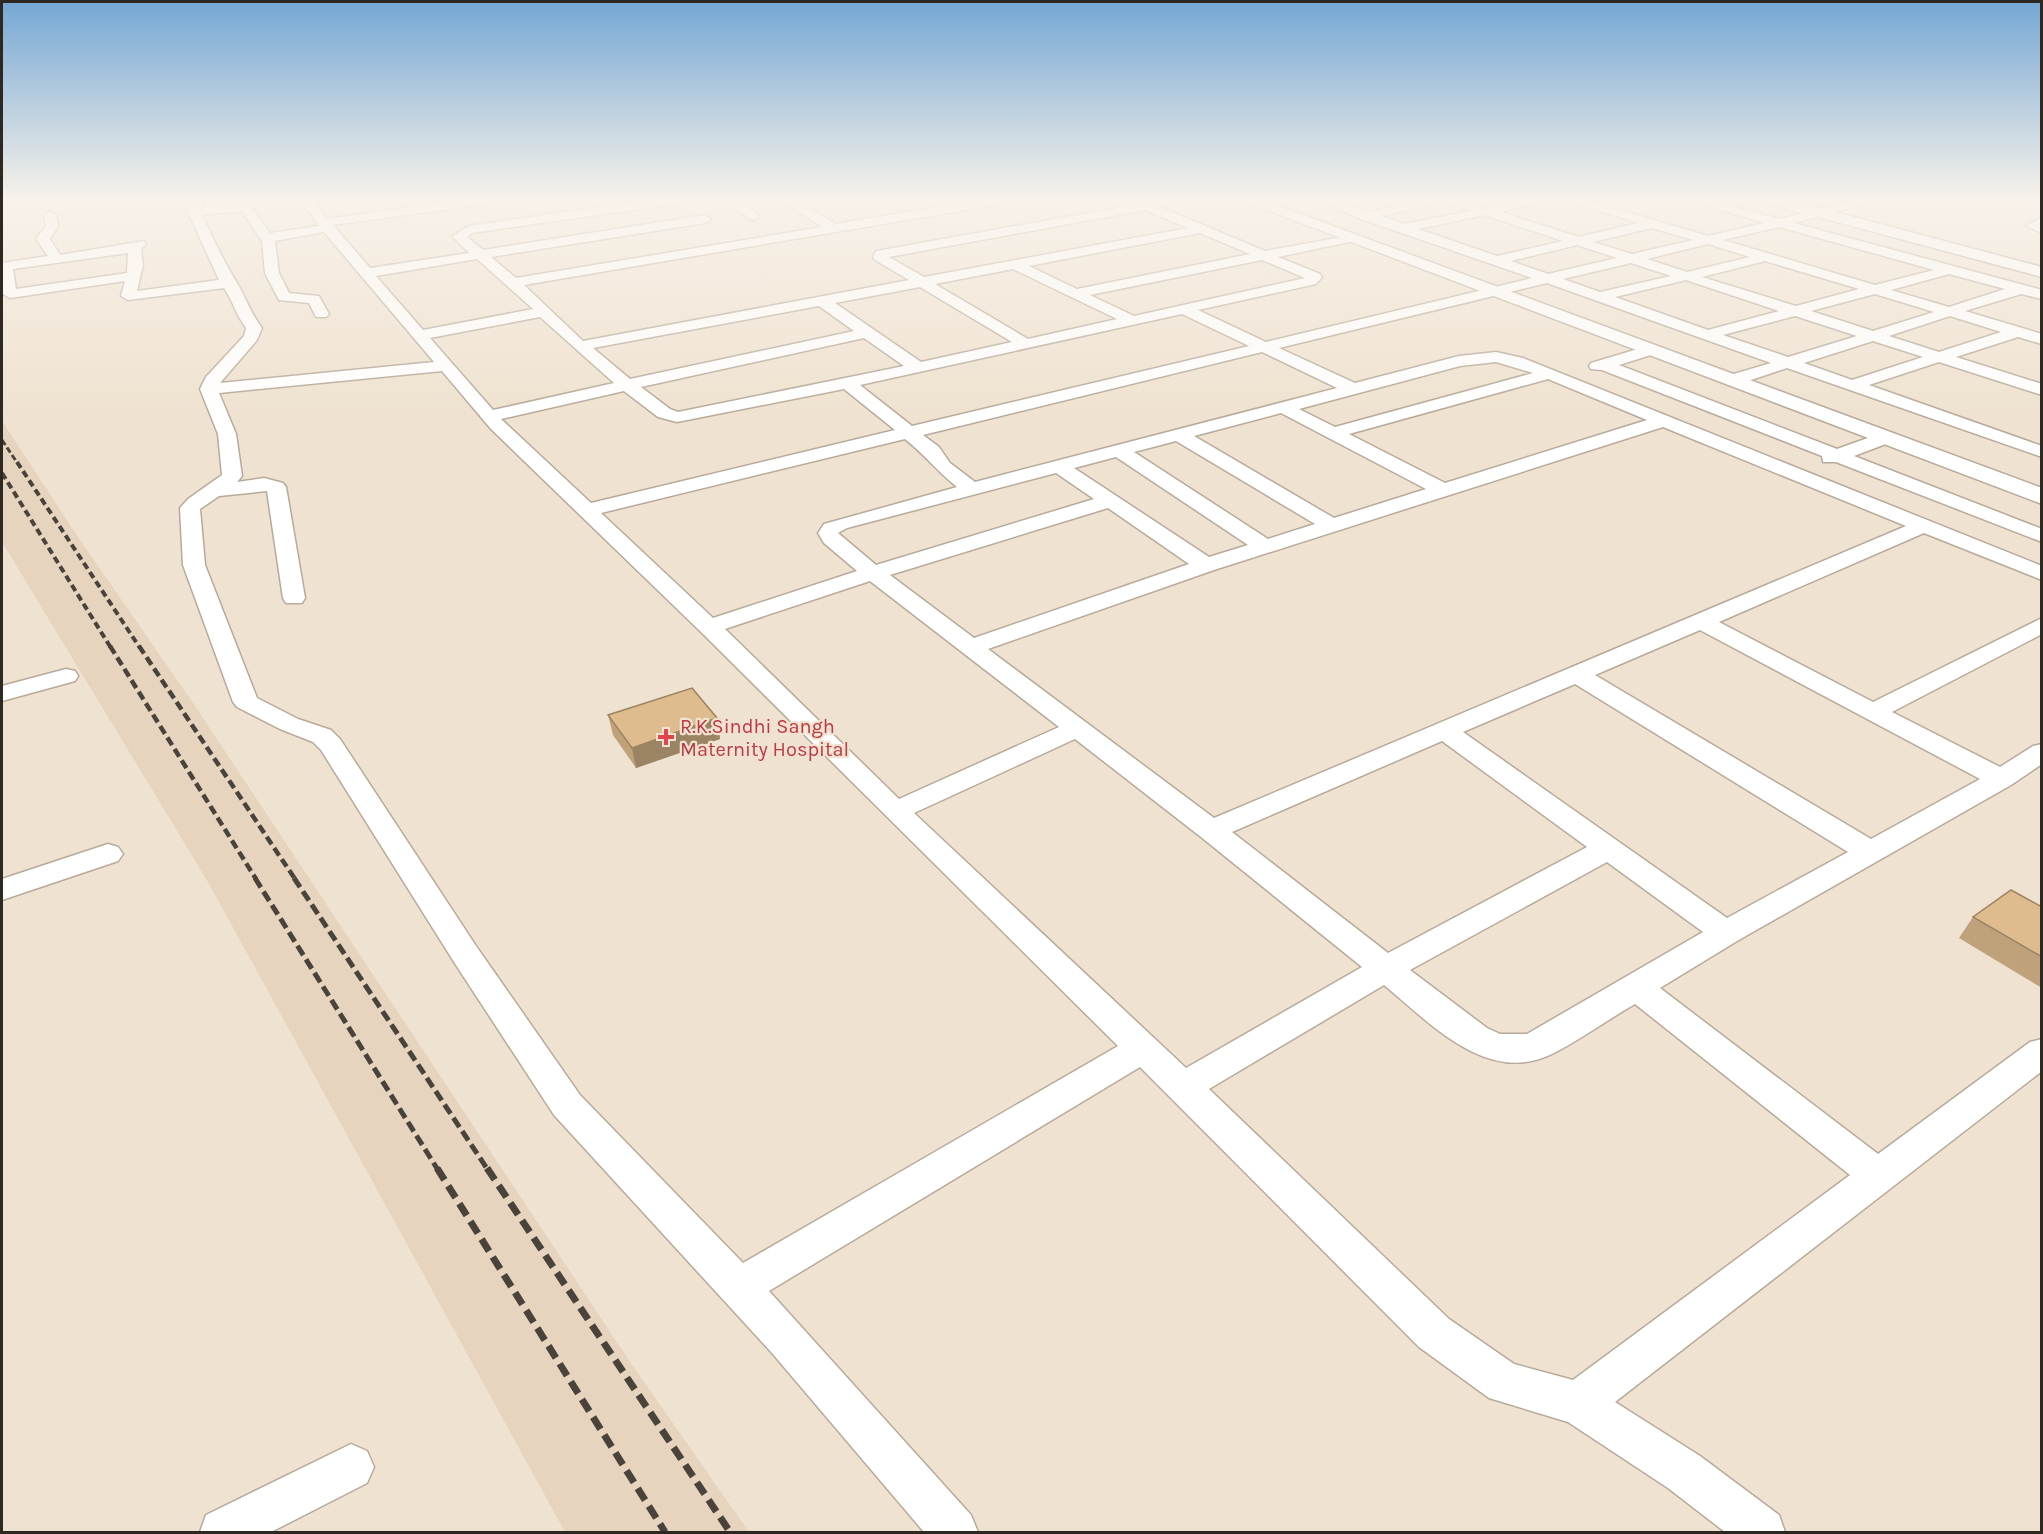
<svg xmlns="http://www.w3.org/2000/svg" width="2043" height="1534" viewBox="0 0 2043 1534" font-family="Karla,sans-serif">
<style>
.built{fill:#e6d4be}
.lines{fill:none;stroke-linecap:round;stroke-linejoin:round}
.street-casing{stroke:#b7aa9a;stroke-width:3}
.secondary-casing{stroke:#b7aa9a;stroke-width:3}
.street{fill:#fff;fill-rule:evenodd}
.secondary{fill:#fff;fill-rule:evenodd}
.rail-far4{stroke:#4a433c;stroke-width:3;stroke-dasharray:6 3;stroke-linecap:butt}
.rail-far3{stroke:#4a433c;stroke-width:4;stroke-dasharray:7 4;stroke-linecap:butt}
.rail-far2{stroke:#4a433c;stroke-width:4.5;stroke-dasharray:9 4.5;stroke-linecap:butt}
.rail-far1{stroke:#4a433c;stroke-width:5;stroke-dasharray:11 5;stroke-linecap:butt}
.rail{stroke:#4a433c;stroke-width:7;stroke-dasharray:14 7;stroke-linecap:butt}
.wall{fill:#bfa27a}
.shaded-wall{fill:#9b8463}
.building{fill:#debc8e;stroke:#9b8463;stroke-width:1.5}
.health-dot{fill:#e0444e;stroke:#efe2d0;stroke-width:2}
.labels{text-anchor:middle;stroke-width:4.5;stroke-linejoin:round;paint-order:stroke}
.health-label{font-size:20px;fill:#be3a42;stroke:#efe2d0;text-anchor:start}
</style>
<rect width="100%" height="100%" fill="#efe2d0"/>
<path class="built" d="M2,421L80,540L193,703L628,1359L749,1532H565L208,882L2,542Z"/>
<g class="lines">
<defs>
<path id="street" d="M193,199H205L202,208L249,204L270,233L319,226L301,199H313L326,219L466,199H501L495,203L333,225L370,268L469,253L452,236L469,226L654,199H688L682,203L472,233L467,237L483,250L705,215L711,219L705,223L491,257L516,278L822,227L779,199H794L836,224L983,199H1013L1007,203L524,285L583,341L909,280L875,260L873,257L876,251L1133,205L1124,199L1147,202L1190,199L1160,207L1265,251L1354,235V241L1278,257L1320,274L1322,277L1316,284L1198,310L1266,342L1532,278L1361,219L1314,199H1333L1368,212L1424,199H1460L1486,208L1528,199H1554L1500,212L1579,237L1638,223L1563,199H1583L1708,236L1764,223L1685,199H1706L1779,219L1862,199H1885L1794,223L2042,290V299L2021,294L1965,311L2042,334V344L2018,337L1956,357L2042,384V395L1939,362L1869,385L2042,446V457L1787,368L1739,384H1727L1725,380L1727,376L1771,363L1547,283L1279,348L1355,383L1459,356L1496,352L1523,358L2042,566V580L1924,533L1719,622L1873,702L2042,618V634L1892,712L2000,767L2033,746L2042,744V764L2011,785L1737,941L1660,988L1878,1154L2030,1042L2042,1039V1071L1615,1402L1700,1456L1779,1515L1785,1532H1725L1668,1488L1568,1422L1489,1398L1419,1347L1140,1067L769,1291L971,1515L978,1532H924L772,1353L554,1115L454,962L321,750L313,742L280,729L237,707L233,702L183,565L180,508L188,499L222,475L218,434L200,389L206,377L244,336L246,328C235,313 234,303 224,288L128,300L121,296L125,281L10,298L3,294L2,263L48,256L36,239L46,226L44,215L50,211L56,215L58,226L50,239L60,255L144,241L146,244L141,249L143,265L137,291L219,280L188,212ZM1444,202L1470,211L1404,224L1381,216ZM1145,210L1188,228L924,277L889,257ZM242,211L262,241L265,273L279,300L309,303L316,317H326L329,314L319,296L289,293L279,273L275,241L324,232L434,362L220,383L257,340L262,328C250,312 246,298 237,283C224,262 213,238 202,215ZM1485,215L1563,241L1497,256L1418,229ZM1779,227L1934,270L1875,285L1723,240ZM1652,228L1693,240L1632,254L1593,242ZM1200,233L1250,254L1077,289L1029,266ZM1708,244L1750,257L1687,272L1647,259ZM1577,245L1617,258L1548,274L1511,261ZM128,253L127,273L16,289L13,269ZM477,259L533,309L423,330L376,276ZM1262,260L1305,278L1134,316L1090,295ZM1765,261L1859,289L1796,306L1702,277ZM1631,263L1671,276L1600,292L1563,279ZM1013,269L1117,319L1028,339L935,284ZM1949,274L2005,289L1949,307L1891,290ZM1686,280L1779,311L1708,330L1615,297ZM920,287L1012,342L921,362L835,303ZM1875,294L1934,312L1873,331L1811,311ZM819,306L854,331L630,379L593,348ZM1182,314L1249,346L912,426L860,385ZM1795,316L1857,336L1788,357L1723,335ZM1950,316L2001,332L1939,352L1889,336ZM540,317L614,383L493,410L430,338ZM864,338L904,366L678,412L670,409L641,387ZM1873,341L1923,357L1852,380L1804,363ZM1262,352L1337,388L975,482L950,463L939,447L923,435ZM1496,362L1533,373L1335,427L1299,409L1460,366ZM442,371L491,429L701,632L1118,1046L743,1263L580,1095L476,946L340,739L331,730L298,719L257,698L205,565L200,509L219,496L267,491L283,598L286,603H302L305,598L286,487L283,483L264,478L237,482L242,476L236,434L219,393ZM1548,379L1647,420L1445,483L1349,434ZM844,389L895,430L591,503L501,419L624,391L658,417L677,422ZM1281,413L1426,489L1334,518L1194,436ZM1663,427L1906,526L1214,818L988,649L1214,570ZM905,439C924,454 938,472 957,487L824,524L818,533L824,543L857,571L713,618L601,513ZM1176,441L1315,524L1268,539L1134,452ZM1116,457L1248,545L1209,557L1074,468ZM1056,473L1094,499L876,565L838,533L847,528ZM1108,508L1189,564L974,638L890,575ZM870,581L1059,727L899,799L725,629ZM1700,630L1980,779L1871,839L1595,675ZM1575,684L1848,852L1727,918L1463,732ZM1075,739L1201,837L1362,967L1186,1068L914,813ZM1442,741L1587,847L1388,953L1232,832ZM1607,862L1703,932L1527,1034H1500L1487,1028L1410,970ZM1384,985C1429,1022 1487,1086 1552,1054C1580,1040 1607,1020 1635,1004L1850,1175L1573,1380L1514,1364L1449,1319L1209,1089Z
M722,199H737L760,216L754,220L750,219Z
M2042,217V233L2026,226Z
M1651,345L1659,350L1657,353L1619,365L1837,449L1879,434H1891L1894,438L1891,442L1854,456L2042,529V542L1836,462H1823L1822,456L1602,370L1591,369L1589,366L1591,363Z
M66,669L75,671L78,676L75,681L2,701V686Z
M108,844L118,847L123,854L118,861L2,900V879Z
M351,1444L367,1451L374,1467L367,1483L271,1532H200L206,1515Z"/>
<path id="secondary" d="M1238,199H1260L2042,488V504Z
M1760,199H1786L2042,267V277L1762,202Z"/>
</defs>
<use href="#street" class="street-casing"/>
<use href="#secondary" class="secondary-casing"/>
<use href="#street" class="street"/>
<use href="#secondary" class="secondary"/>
<path class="rail-far4" d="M2,440L18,464"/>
<path class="rail-far3" d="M17,462L140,648
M2,473L111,648"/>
<path class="rail-far2" d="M110,646L256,879
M139,646L295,879"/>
<path class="rail-far1" d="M255,878L438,1170
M294,878L488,1170"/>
<path class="rail" d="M437,1168L665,1532
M487,1168L730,1532"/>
</g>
<path class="wall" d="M608,715L717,718L720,739L636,768L613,735Z
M2042,907V988L1959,938L1973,917Z"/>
<path class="shaded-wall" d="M717,718L720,739L636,768L632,748Z"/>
<path class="building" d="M692,688L717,718L632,748L608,715Z
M2011,890L2042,907V957L1973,917Z"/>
<linearGradient id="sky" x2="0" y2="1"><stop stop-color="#74a7d4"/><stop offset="0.48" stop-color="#f8f2ea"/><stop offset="1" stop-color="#f8f2ea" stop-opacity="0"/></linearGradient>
<rect width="2043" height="414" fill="url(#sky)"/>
<path class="health-dot" d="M663 728h6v6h6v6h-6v6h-6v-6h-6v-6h6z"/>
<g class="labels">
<g class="health-label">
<text x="680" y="733">R.K.Sindhi Sangh<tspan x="680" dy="23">Maternity Hospital</tspan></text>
</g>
</g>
<rect width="2043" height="1534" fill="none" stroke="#2d2822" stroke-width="6"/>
</svg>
